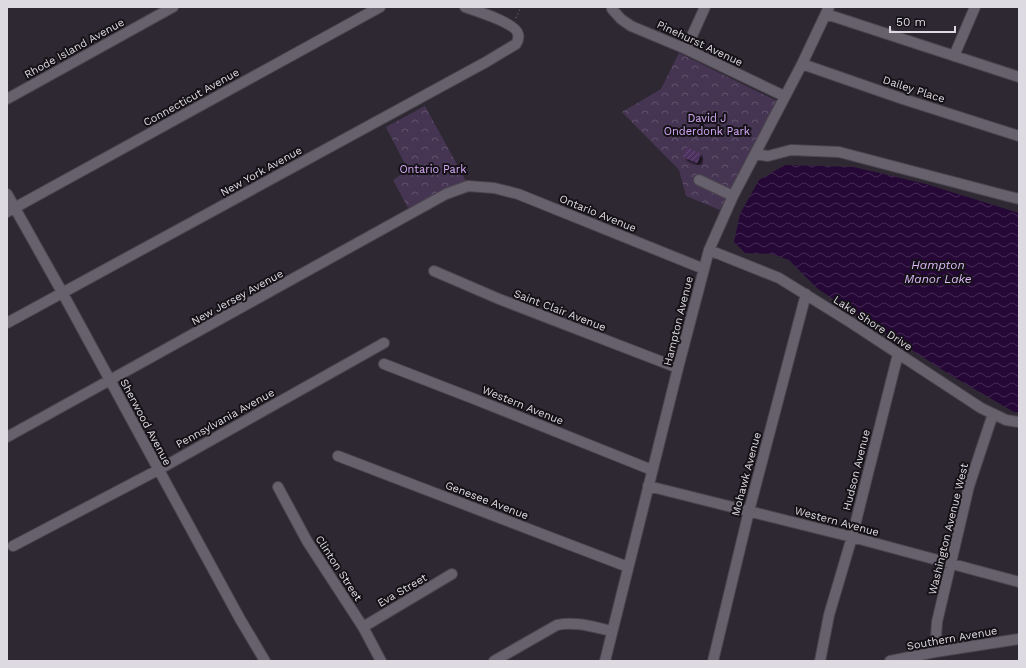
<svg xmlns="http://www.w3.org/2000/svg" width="1026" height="668" viewBox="0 0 1026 668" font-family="'Work Sans',sans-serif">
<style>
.park{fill:url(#park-crowns)}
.water{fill:url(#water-waves)}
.building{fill:url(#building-hatch);filter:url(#shadow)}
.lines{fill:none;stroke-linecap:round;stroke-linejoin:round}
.minor-casing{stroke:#4a454e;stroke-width:12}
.path{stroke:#645e68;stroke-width:1.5;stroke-dasharray:1 3;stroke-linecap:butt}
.minor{stroke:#67616d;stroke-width:10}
.labels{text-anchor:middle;stroke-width:4;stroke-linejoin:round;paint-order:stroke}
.street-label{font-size:11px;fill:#dedae1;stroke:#151217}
.park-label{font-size:11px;fill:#d8abfa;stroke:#151217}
.water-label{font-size:12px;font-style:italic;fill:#dcb8f7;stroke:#151217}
</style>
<defs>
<pattern id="park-crowns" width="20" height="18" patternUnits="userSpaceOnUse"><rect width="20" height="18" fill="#463552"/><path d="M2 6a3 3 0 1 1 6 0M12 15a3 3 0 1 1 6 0" fill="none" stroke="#60526b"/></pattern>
<pattern id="water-waves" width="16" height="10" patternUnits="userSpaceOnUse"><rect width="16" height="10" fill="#260837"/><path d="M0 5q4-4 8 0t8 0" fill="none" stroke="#452b54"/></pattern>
<pattern id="building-hatch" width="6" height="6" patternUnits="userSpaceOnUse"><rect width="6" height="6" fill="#4d3061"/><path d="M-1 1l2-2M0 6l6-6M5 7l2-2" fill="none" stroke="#664d77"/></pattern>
<filter id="shadow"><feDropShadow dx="3.5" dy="3.5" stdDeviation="1" flood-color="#0009"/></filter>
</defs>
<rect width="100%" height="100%" fill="#2e2833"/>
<path class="park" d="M679,53L777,101L720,210L686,196L679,170L622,112L661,89Z
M425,106L466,181L408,208L393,180L408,170L386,127Z"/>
<path class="water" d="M785,165L854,167L926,184L1019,213V412H1014L952,376L818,289L789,260L772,254L745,253L734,242L740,214L759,180Z"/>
<path class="building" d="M687,147L701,154L697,163L683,157Z"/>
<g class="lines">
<defs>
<path id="minor" d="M612,7V9L621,19L631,26L686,49L784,96
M826,14L1019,77
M686,49L705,7
M954,56L975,7
M802,64L903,99L1019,136
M7,99L173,7
M755,154L768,156L791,150L839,152L1007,196L1019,199
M699,180L733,196
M7,194L62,292L240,619L265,661
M7,212L380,7
M709,250L779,278L850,322L981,408L1006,420L1019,422
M434,271L499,299L678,368
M7,323L486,62L516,44C518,41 519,38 518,34C516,23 476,11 465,7
M384,364L477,400L652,470
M7,437L446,194L468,186L494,188L518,194L704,269
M338,456L628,567
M648,486L852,537L1019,582
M278,487L307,541L363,627L381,661
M13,546L158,470L384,343
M363,627L452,574
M935,652L937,622L969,486L993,414
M494,661L557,625C576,621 593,627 612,631
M605,661L678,368L709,250L733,196L802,64L829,7
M713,661L749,511L806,294
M820,661L829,615L852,537L898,354
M890,661L935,652L1019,639"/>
</defs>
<use href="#minor" class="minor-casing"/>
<path class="path" d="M516,18L521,7"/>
<use href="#minor" class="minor"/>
</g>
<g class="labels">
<g class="street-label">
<text transform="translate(700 43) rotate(25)" y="4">Pinehurst Avenue</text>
<text transform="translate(74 48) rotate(-29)" y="4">Rhode Island Avenue</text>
<text transform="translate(914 89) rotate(18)" y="4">Dailey Place</text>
<text transform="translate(191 97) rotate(-29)" y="4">Connecticut Avenue</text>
<text transform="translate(261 171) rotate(-29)" y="4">New York Avenue</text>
<text transform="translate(598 213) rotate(22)" y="4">Ontario Avenue</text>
<text transform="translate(237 297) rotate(-29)" y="4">New Jersey Avenue</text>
<text transform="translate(560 310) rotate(21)" y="4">Saint Clair Avenue</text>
<text transform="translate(678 321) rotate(-76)" y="4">Hampton Avenue</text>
<text transform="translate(873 323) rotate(33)" y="4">Lake Shore Drive</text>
<text transform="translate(523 405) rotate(22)" y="4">Western Avenue</text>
<text transform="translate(225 418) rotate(-29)" y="4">Pennsylvania Avenue</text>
<text transform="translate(146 422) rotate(62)" y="4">Sherwood Avenue</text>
<text transform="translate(856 470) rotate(-76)" y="4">Hudson Avenue</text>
<text transform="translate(746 474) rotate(-75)" y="4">Mohawk Avenue</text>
<text transform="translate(487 500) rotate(21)" y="4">Genesee Avenue</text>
<text transform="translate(837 521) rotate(15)" y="4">Western Avenue</text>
<text transform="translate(948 529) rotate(-76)" y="4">Washington Avenue West</text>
<text transform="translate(339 568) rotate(57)" y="4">Clinton Street</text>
<text transform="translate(402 590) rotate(-30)" y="4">Eva Street</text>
<text transform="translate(952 638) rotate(-10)" y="4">Southern Avenue</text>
</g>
<g class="park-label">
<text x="707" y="122">David J<tspan x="707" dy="13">Onderdonk Park</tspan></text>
<text x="433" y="173">Ontario Park</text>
</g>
<g class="water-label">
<text x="938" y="269">Hampton<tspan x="938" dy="14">Manor Lake</tspan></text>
</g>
</g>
<rect width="1026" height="668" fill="none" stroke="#dedae1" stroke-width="16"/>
<path d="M890 26v6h65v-6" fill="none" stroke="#dedae1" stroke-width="2"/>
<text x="896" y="26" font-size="12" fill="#dedae1" stroke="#151217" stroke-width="3" paint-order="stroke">50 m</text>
</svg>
